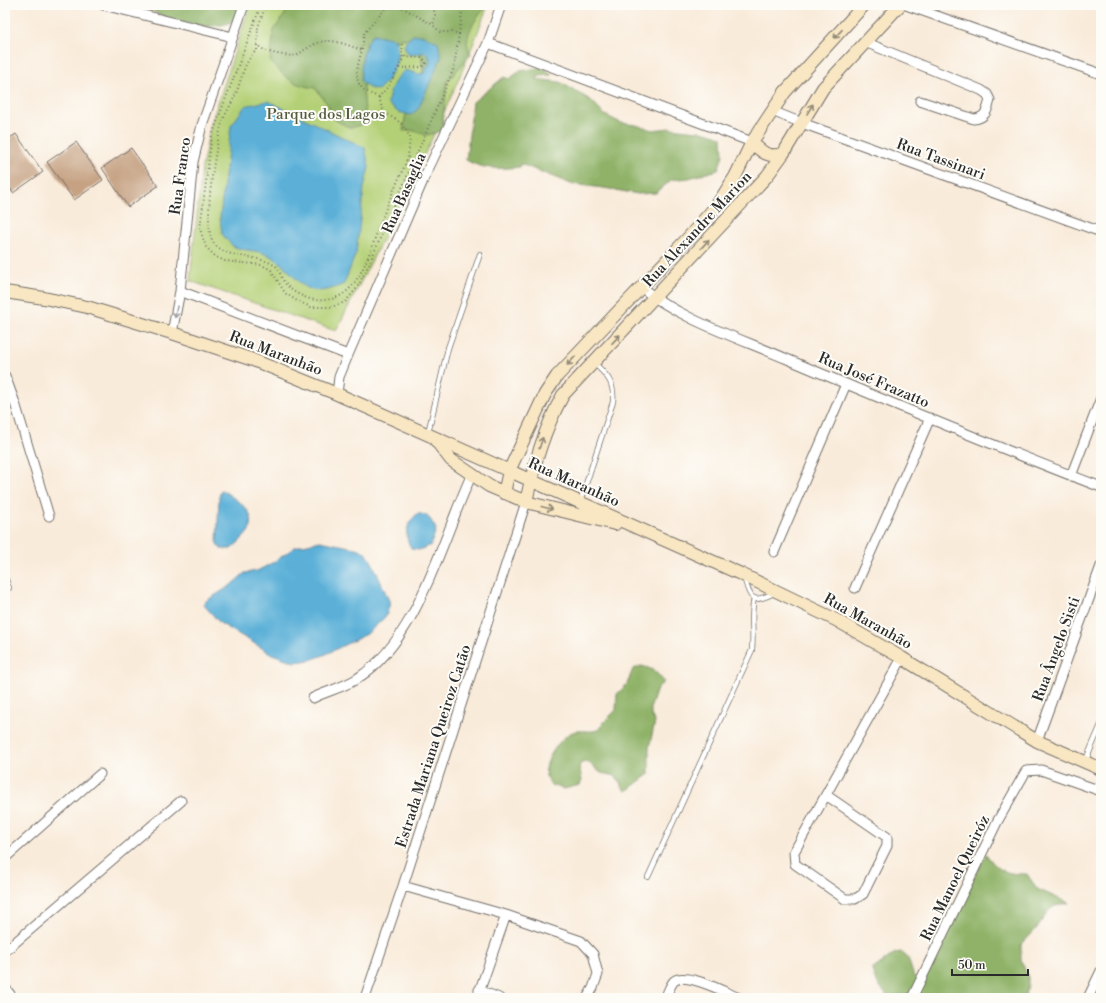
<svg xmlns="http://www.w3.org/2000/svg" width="1106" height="1003" viewBox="0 0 1106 1003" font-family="'Libre Bodoni',serif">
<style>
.green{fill:#b4d076;stroke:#707e50}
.forest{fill:#8fb267;stroke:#5d6e49}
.water{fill:#5cb0d8;stroke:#446e82}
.building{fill:#c6a283}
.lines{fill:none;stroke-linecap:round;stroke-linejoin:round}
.lane-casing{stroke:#736e68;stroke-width:6}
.street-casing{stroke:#736e68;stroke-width:11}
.secondary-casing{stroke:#736e68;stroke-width:14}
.path{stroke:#736e68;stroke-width:2;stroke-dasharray:1 3;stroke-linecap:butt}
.lane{stroke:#fff;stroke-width:4.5}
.street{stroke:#fff;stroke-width:9}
.secondary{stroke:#f9e7c3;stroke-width:12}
.oneway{stroke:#928977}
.oneway2{stroke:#a0a0a0}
.labels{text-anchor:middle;stroke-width:4;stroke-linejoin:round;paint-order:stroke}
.park-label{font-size:15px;fill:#545d42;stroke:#fdfcf7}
.street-label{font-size:15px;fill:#2b2b2b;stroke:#fdfcf7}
</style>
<rect width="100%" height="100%" fill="#fdfcf7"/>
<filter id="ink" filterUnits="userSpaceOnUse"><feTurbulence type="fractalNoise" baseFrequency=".025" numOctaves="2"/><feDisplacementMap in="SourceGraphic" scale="8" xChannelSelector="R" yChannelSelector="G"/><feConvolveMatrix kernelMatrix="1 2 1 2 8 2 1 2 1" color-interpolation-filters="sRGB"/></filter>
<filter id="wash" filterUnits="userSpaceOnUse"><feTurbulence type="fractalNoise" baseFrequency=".012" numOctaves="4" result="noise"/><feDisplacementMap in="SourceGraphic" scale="16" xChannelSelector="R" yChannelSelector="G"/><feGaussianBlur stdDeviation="0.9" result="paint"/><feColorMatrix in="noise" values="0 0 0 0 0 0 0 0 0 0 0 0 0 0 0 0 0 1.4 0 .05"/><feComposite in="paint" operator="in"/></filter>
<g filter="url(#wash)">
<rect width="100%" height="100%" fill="#f9ebda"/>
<path class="green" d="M250,5H488C447,118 390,224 336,331L190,281L202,167L211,124Z"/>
<path class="forest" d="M142,5H248C244,10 239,18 234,21C209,34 164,20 142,5Z
M288,5H488C477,17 460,37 471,54L447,82L442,131L427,135L411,130L403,131L405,118L415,86L423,71L421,53L414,38L378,41L367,54L363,87L366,123L351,128L335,120L328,105L315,88C292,85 285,77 270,61L274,30L285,14Z
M543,67L552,75L540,76L536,79L560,82L592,101L605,115L621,123L636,125L652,130L670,128L706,132L722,137L723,155L718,170L689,178L671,180L656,193L638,194L604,188L571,184L521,164L520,167C501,169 483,170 466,160L473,102L504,77L509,79L520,71Z
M641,666C652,668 658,673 664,682L657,689L651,706V715L655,722L649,748V774L629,789L625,791L616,776L601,773L589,763L584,762L579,765L582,780L580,785L564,789L551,785C550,782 547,779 546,776C542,763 562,733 576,731C585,730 591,733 600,729L604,722L616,710L617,694L627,684L633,669Z
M986,854C998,871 1005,874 1027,874L1037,889L1069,903L1055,906L1049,910L1036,929L1021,945V960L1028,977V987L1024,998H903L902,995H896L893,998H888L875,979L872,970L895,953L901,952L908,958L914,977L919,979Z"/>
<path class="water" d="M373,34L395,39C402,58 393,77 378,90L369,88L361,81C361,64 362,48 373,34Z
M414,35H422L438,42L441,58L418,109L411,115L398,112L388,104C389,90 394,80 405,70L419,74L424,73L430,62L429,56L425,52L413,55L408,54L404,46L407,40Z
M268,101L365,148L369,167L364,188L356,253L344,284C297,306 299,268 266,254C256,250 244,251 235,247C230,245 226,238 222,234L220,217L231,126L245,106Z
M221,490C229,494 232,497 239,502C262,521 250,533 231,549H221L217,544L219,497Z
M417,514C428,513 431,520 436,529L431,545L419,550L412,549C403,537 406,524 417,514Z
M320,541L360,549L367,554L373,564L390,603L386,616L367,634L324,655L310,660L295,662L272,654L220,623L204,605L206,601L230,586L245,573L257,571L274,562L295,547Z"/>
<g id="blocks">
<path class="building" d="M16,134L43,172L13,193L5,180V141Z
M76,142L103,180L74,200L47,162Z
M131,148L158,186L128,207L102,168Z"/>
</g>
</g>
<g filter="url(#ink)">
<use href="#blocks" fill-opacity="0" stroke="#736e68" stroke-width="1"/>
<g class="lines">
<defs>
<path id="lane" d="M428,433L448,348L480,254
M580,502L613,402C615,383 607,375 594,363
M5,577L9,588
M744,577C751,601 752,604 776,592
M1085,762L1101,725
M648,877L752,650C754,632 750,616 754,598"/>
<path id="street" d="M103,5L233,37
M906,5L1101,74
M865,42L981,90L987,94L990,100C987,110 986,118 974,119L920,101
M488,43L752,142
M772,111L802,123L1101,232
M641,287C681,320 739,338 787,359C891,403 996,447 1101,487
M180,291L348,355
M172,333L180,291L193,162L202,125L244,5
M5,376L15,403L49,516
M337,394L339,377L348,355L425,176L488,43L501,5
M1071,476L1101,398
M774,552L846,384
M855,588L930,418
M313,698C327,691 345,687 358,678C419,639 442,538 472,474
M1037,741L1101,566
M826,795L887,837V846L863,894L855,899H845L795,864L794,852L902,658
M5,858L100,774
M403,886L506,915L581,941L593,954L598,974L593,988L587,998
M5,951L181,801
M5,988L13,998
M479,990L499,998
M365,998L403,886L526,502
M477,998L506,915
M665,998C668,993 670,985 674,981C685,971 727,993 739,998
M912,998L997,822L1026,771L1041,770L1101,791
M1088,998L1101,971"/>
<path id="secondary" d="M752,142C762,153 769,158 783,154
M5,292L44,298L87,307L172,333L253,360L337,394L743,575L836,620L902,658L1037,741L1101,769
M434,438L451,460L489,486L526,502L615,524
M504,493L509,471L545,394L557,376L688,238L717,205L735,177L752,142L785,92L864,5
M526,502C534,465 544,429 563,395L767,176L783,154L823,88L900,5"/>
</defs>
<use href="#lane" class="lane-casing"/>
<use href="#street" class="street-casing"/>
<use href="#secondary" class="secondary-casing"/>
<path class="path" d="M261,5L212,135L200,229L206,247L216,257L225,261L262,265L271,270L285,293L297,301L311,307H332L345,302L357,288L369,264L454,68L459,34L453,32H440L433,25L435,15L433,5
M266,5L258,27L257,45C268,54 281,55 296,56C324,35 330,39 362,50C355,74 351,88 379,97L389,85L403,59L402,44
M459,34L463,5
M257,45V50C243,62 242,80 235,96C231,105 225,114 222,123C216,143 202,227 213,242C227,261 255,253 274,265C279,267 280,275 283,280C288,289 297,294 307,298C321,303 340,300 351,287C368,268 377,228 388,204C394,188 402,173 408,157L410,137L401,123L387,114L382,108L379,97
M362,50L364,33L388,6H400L433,25
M399,68L422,67L426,63L423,58L406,57L403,54"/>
<use href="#lane" class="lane"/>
<use href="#street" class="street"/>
<use href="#secondary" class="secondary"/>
</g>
<defs><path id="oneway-shaft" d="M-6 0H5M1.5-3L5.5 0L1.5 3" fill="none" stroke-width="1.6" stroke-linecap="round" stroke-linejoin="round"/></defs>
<g class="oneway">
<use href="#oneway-shaft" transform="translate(838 34) rotate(133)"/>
<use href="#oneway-shaft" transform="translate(810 109) rotate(-59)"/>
<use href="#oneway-shaft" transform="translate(705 244) rotate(-47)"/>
<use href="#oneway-shaft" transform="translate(616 339) rotate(-47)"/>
<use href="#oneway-shaft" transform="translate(571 361) rotate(133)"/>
<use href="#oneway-shaft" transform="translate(541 443) rotate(-72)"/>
<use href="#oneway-shaft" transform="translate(547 508) rotate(14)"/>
</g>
<use class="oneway2" href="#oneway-shaft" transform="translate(176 312) rotate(100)"/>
</g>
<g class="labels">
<g class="park-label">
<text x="326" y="119">Parque dos Lagos</text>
</g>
<g class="street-label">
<text transform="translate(941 159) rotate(20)" y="5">Rua Tassinari</text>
<text transform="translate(180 176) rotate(-82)" y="5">Rua Franco</text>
<text transform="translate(404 193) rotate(-66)" y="5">Rua Basaglia</text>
<text transform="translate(697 229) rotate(-47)" y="5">Rua Alexandre Marion</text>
<text transform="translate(276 353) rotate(21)" y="5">Rua Maranhão</text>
<text transform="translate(874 380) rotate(23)" y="5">Rua José Frazatto</text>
<text transform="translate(574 482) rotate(24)" y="5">Rua Maranhão</text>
<text transform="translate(868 621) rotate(29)" y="5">Rua Maranhão</text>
<text transform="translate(1056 649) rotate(-70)" y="5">Rua Ângelo Sisti</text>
<text transform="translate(433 746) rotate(-72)" y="5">Estrada Mariana Queiroz Catão</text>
<text transform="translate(955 878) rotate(-64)" y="5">Rua Manoel Queiróz</text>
</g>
</g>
<rect width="1106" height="1003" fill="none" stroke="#fdfcf7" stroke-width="20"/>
<path d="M952 969v6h76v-6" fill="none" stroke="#2b2b2b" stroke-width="2"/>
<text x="958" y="969" font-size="12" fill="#2b2b2b" stroke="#fdfcf7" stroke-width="3" paint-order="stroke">50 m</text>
</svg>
